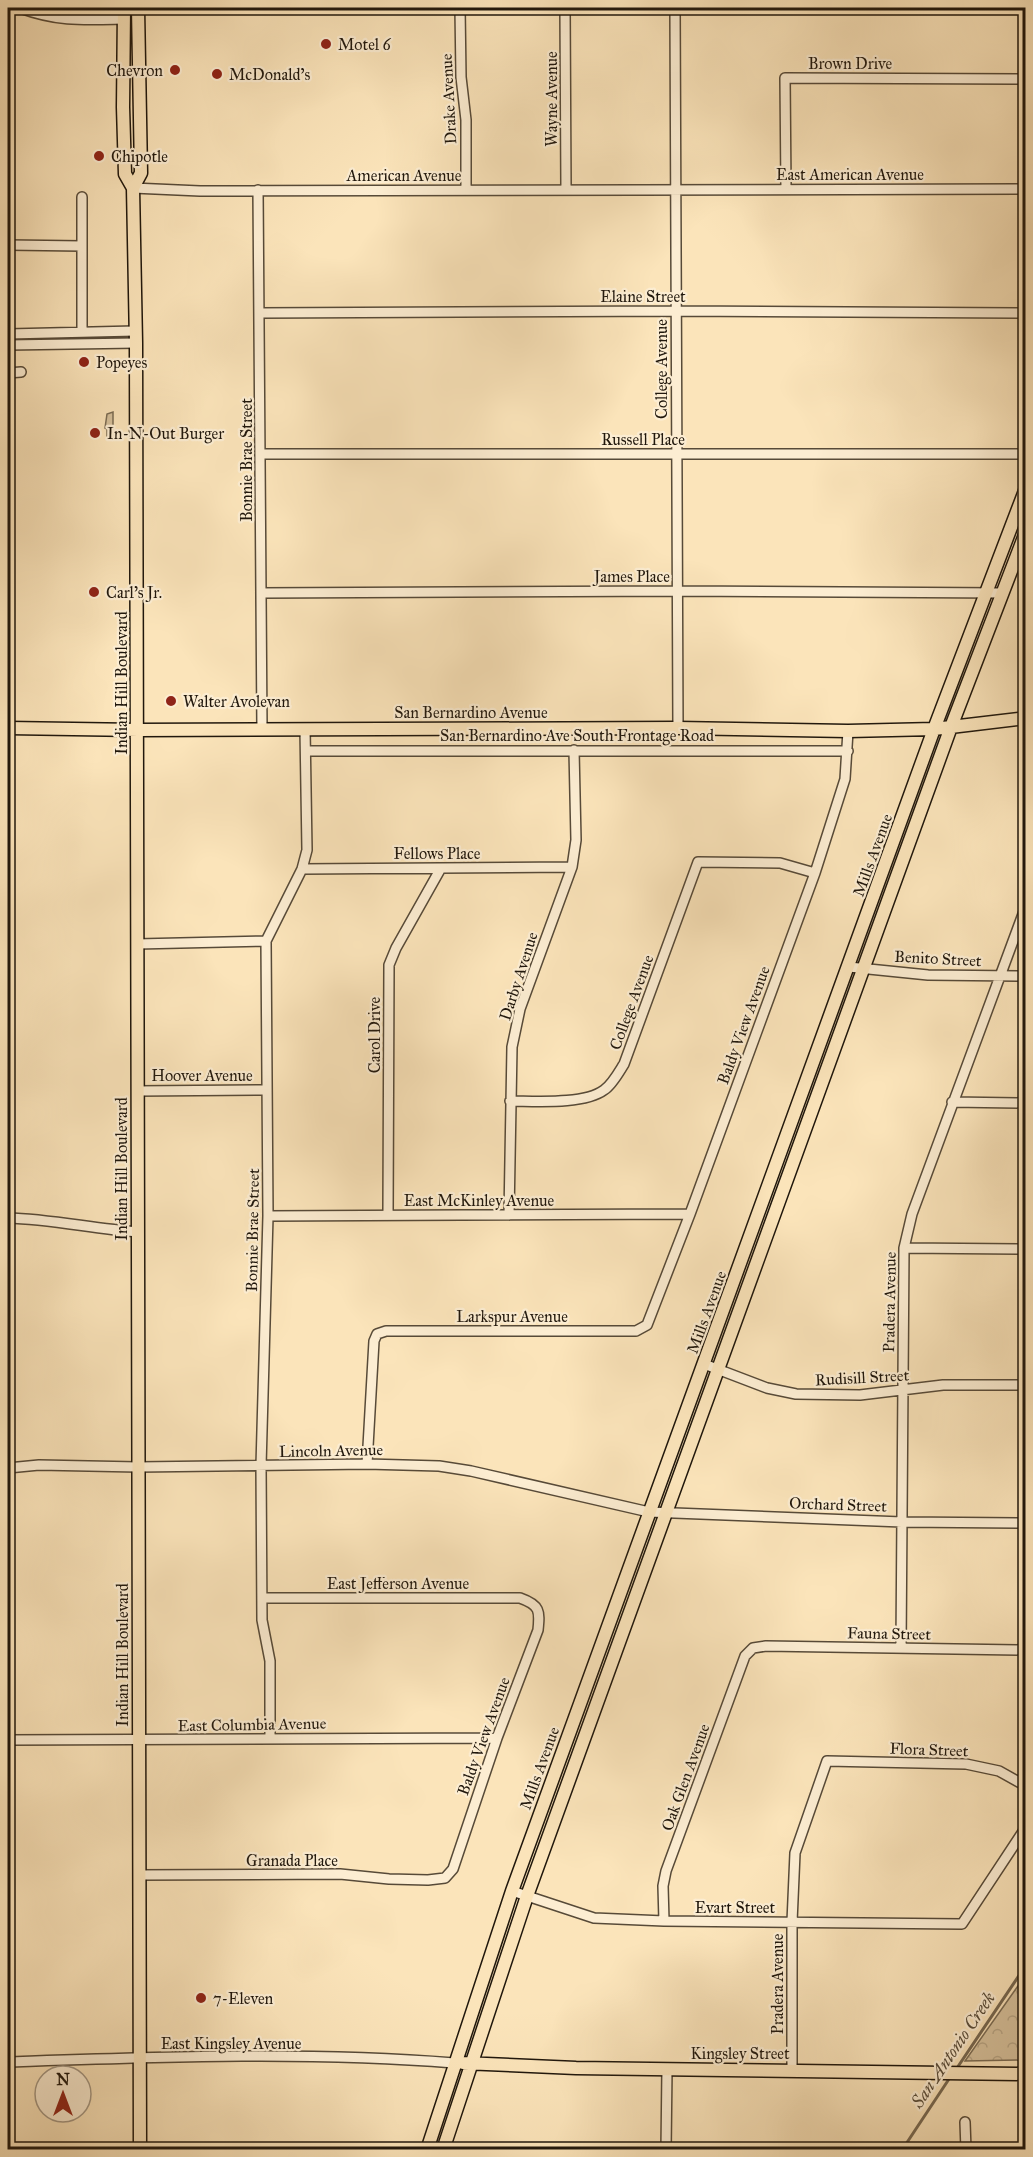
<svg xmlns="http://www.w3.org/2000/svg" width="1033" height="2157" viewBox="0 0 1033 2157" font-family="'IM FELL Great Primer',serif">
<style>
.grass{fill:url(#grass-tufts);stroke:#7b6c54;stroke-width:1.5}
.park{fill:url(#park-crowns);stroke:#7b6c54;stroke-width:1.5}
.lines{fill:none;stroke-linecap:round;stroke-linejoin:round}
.stream{stroke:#776851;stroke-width:3}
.minor-casing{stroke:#574a38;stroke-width:12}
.major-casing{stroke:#20170c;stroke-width:15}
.minor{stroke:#fcedd2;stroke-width:9}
.major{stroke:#fbe4ba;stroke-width:12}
.poi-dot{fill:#8f2418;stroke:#fcedd2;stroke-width:2}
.labels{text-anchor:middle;stroke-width:4.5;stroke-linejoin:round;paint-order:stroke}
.poi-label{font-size:16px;fill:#20170c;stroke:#fcedd2;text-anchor:start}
.street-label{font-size:16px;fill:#20170c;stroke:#fcedd2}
.water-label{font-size:18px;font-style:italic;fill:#5a4d3a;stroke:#fcedd2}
</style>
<defs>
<pattern id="grass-tufts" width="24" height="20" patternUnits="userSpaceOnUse" patternTransform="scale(1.5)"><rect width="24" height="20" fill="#d6c19c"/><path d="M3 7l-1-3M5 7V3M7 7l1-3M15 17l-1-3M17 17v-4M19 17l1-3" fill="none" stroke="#b7a585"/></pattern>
<pattern id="park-crowns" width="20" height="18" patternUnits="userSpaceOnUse" patternTransform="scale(1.5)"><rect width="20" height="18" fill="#d6c19c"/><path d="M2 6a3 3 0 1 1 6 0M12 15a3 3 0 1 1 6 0" fill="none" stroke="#b7a585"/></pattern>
</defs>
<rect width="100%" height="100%" fill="#fbe4ba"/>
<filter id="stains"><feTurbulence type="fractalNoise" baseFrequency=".00333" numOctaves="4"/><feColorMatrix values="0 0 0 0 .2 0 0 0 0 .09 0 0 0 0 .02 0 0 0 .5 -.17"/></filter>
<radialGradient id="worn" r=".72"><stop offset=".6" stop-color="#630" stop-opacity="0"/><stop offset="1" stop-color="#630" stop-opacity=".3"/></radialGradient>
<path class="grass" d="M113,412V440L107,439V429L105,428L107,414Z"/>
<path class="park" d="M1025,1976V2060L965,2061Z"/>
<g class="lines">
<path class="stream" d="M955,2071L1026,1965
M902,2150L951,2076"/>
<defs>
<path id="minor" d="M20,8C59,22 83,20 124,19
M460,8L461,77L466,120V190
M565,8L566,190
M675,8L678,728
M133,188L200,191L1026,189
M786,189L785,78L1026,79
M258,190L262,730
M82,197V332
M8,245L82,246
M260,313L676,311L1026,313
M8,334L135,331
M8,345L136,343
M8,373L21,372
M261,454H1026
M261,593L678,591L1003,593
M306,751H848
M302,869L572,867
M137,944L266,941
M849,967L928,975L1026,976
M137,1091L267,1090
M510,1101C534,1101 584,1105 604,1090C612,1085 619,1072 624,1064L698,862L780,863L815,873
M952,1102L1026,1103
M388,1215L389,965L396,948L441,868
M509,1215L512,1047L520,1009L572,867L576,840L574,750
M268,1216L690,1214
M8,1218C51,1219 94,1229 138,1232
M904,1248L1026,1249
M704,1364L767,1388L796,1394L860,1395L943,1385H1026
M367,1464L374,1341L377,1334L386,1331H636L647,1325L690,1214L815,873L845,779L848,731
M8,1468L39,1465L138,1467L367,1464L439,1466L471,1471L649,1512L902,1522L1026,1523
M901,1648L904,1248L912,1214L1026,906
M270,1739V1661L262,1620L261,1466L268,1216L266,941L302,869L307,850L305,729
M8,1740L497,1738
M139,1875L340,1874L389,1879L428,1880L445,1878L453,1869L497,1738L538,1630C540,1611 540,1605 520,1598H262
M512,1891L594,1918L664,1921L962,1924L1026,1827
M664,1921L663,1886L666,1871L745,1656L753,1648L766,1646L1026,1650
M8,2062C156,2057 306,2051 454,2063
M792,2069V1922L795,1853L827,1761L966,1764L999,1771L1026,1786
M965,2122L966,2150
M666,2150L667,2069"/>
<path id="major" d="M124,8L123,107L125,174L133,188L136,343L140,2150
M133,188L141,173L138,8
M8,728L138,730L678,728L848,731L934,729L1026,718
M463,2063L576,2068L1026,2074
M427,2150L512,1891L934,729L1026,488
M443,2150L527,1896L951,727L1026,532"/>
</defs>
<use href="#minor" class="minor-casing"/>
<use href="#major" class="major-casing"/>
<use href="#minor" class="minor"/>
<use href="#major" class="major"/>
</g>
<g class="poi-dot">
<circle cx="326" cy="44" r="6"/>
<circle cx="175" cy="70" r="6"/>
<circle cx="217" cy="74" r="6"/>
<circle cx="99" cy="156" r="6"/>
<circle cx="84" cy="362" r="6"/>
<circle cx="95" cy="433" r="6"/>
<circle cx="94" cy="592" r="6"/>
<circle cx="171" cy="701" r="6"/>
<circle cx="201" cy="1998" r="6"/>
</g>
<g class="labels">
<g class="poi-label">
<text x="338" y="50">Motel 6</text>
<text x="163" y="76" text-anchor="end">Chevron</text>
<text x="229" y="80">McDonald's</text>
<text x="111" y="162">Chipotle</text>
<text x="96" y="368">Popeyes</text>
<text x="107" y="439">In-N-Out Burger</text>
<text x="106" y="598">Carl's Jr.</text>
<text x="183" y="707">Walter Avolevan</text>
<text x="213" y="2004">7-Eleven</text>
</g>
<g class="street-label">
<text x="850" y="69">Brown Drive</text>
<text transform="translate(448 99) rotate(-93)" y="6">Drake Avenue</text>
<text transform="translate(551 99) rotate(-90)" y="6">Wayne Avenue</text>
<text x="850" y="180">East American Avenue</text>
<text x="404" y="181">American Avenue</text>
<text x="643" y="302">Elaine Street</text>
<text transform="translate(661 369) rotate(-90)" y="6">College Avenue</text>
<text x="643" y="445">Russell Place</text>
<text transform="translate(246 460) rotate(-90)" y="6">Bonnie Brae Street</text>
<text x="632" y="582">James Place</text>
<text transform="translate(121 683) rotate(-90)" y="6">Indian Hill Boulevard</text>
<text x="471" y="718">San Bernardino Avenue</text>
<text x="577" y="741">San Bernardino Ave South Frontage Road</text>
<text x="437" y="859">Fellows Place</text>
<text transform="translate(872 855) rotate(-70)" y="6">Mills Avenue</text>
<text transform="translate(938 958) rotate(3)" y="6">Benito Street</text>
<text transform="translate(518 976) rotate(-72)" y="6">Darby Avenue</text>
<text transform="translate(631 1002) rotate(-70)" y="6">College Avenue</text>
<text transform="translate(743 1025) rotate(-70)" y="6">Baldy View Avenue</text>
<text transform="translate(374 1035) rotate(-90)" y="6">Carol Drive</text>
<text x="202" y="1081">Hoover Avenue</text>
<text transform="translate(121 1169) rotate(-90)" y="6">Indian Hill Boulevard</text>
<text x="479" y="1206">East McKinley Avenue</text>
<text transform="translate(252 1230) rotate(-89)" y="6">Bonnie Brae Street</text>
<text transform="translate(889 1302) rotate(-89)" y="6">Pradera Avenue</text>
<text transform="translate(706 1312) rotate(-70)" y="6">Mills Avenue</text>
<text x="512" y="1322">Larkspur Avenue</text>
<text transform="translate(862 1377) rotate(-3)" y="6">Rudisill Street</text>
<text transform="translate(331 1450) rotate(-1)" y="6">Lincoln Avenue</text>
<text transform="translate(838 1504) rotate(2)" y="6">Orchard Street</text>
<text x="398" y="1589">East Jefferson Avenue</text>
<text transform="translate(889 1633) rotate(1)" y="6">Fauna Street</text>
<text transform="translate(122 1655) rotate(-90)" y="6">Indian Hill Boulevard</text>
<text transform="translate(252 1724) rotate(-1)" y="6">East Columbia Avenue</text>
<text transform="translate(483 1736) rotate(-70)" y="6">Baldy View Avenue</text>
<text transform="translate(929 1749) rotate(2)" y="6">Flora Street</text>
<text transform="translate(539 1768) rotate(-70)" y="6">Mills Avenue</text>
<text transform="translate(685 1777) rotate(-70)" y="6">Oak Glen Avenue</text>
<text x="292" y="1866">Granada Place</text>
<text x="735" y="1913">Evart Street</text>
<text transform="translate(777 1984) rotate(-90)" y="6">Pradera Avenue</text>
<text x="231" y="2049">East Kingsley Avenue</text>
<text x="740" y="2059">Kingsley Street</text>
</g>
<g class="water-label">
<text transform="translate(953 2050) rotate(-56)" y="6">San Antonio Creek</text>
</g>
</g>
<rect width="1033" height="2157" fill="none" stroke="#fbe4ba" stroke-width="30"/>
<rect x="9" y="9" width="1015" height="2139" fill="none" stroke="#20170c" stroke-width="3"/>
<rect x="15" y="15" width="1003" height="2127" fill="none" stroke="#20170c" stroke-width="1.5"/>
<g transform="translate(63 2094)"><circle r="28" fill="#fcedd2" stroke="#a49783" stroke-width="1.5"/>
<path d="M0-4.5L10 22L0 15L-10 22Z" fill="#8f2418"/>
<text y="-9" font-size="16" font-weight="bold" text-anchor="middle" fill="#20170c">N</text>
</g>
<rect width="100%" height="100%" filter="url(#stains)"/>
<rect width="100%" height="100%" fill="url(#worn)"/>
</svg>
